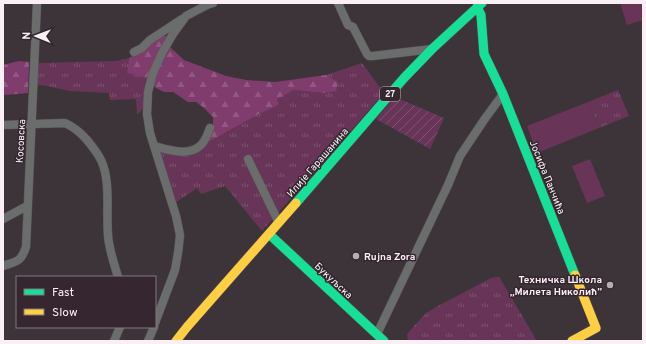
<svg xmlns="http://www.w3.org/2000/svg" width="646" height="344" viewBox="0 0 646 344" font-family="Overpass,sans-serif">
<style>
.grass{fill:url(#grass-tufts)}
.forest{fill:url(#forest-firs)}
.garden{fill:url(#garden-furrows)}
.pitch{fill:#683559}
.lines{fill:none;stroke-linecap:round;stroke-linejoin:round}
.street-casing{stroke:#595357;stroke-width:9}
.fast-casing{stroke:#595357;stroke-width:10}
.slow-casing{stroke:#595357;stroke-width:10}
.street{stroke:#6b6d6d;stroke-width:8}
.fast{stroke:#16e098;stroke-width:9}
.slow{stroke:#ffcf43;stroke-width:9}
.poi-dot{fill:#b7aeb3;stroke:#352630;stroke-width:1.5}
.labels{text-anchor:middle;stroke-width:3;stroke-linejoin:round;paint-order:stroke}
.shield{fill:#352630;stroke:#beb3ba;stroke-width:1}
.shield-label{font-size:9px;font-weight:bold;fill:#f9eff5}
.street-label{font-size:10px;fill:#f9eff5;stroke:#352630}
.poi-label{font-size:10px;font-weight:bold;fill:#f9eff5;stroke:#352630;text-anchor:start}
</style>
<defs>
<pattern id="grass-tufts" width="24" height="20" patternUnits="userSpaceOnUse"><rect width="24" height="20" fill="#683559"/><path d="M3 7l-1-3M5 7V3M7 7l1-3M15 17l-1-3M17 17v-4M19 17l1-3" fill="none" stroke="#7e5371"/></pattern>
<pattern id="forest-firs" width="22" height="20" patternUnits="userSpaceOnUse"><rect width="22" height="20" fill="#7f3c6d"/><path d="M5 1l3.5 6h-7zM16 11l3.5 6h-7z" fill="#925882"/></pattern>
<pattern id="garden-furrows" width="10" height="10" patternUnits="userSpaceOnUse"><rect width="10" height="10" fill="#683559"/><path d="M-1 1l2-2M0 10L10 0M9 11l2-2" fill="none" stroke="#7e5371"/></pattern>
</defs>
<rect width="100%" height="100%" fill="#3c3439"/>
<path class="grass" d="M129,58L127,73L147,78L148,80L144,106L141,111L137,114L136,99L110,100L109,93L70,91L47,86L37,85V71L39,63L116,61Z
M362,63L384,93L262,231L225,186L201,194L197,188L175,203L159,150L176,154L205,144L259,114L279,105L277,99L294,90L323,93L338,82L326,75Z
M618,90L629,116L599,128L588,102Z
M496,277H500L501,280L537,341H408L407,334L426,313L440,305L491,278Z"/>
<path class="forest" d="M164,36H167L168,41L170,47L184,60L226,76L246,80L275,82L326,75L338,82L336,91L323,93L294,90L277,99L279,105L259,114L205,144L213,125V117L204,108L196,102H188L173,92H164L156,88L146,78L127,73L129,58L141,51L155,40Z
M19,61L29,62L28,93L5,95L3,93V65Z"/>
<path class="garden" d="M395,97L444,118L430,149L376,119Z"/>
<path class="pitch" d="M620,3H643V20L627,25Z
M588,102L599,128L537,153L527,126Z
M590,159L605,196L587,203L572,166Z"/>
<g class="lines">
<defs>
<path id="street" d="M338,3L348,25L353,27L367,54L369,56H373L432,49
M134,52L142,48L150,40L182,19
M3,125L65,123C74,127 80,132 87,140C92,146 97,152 101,160C111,181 106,212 108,235C109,250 114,263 118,277
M154,146C168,150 189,157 201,145C206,140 208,133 210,128
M248,159L279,223
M3,219L27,206
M3,266C17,261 21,262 26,247L37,3
M155,323L175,270L178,253L180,235L176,216L150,133L147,114L148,92L153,73L162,53L173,34L186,16L209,4L213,3
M377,334L448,185L460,156L484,120L503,94
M114,341L120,327
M148,341L154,327"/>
<path id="fast" d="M477,7L481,15L484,54L503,94L575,275
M296,203L404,78L432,49L482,3
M269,234L384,341"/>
<path id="slow" d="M176,341L187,327L296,203
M572,341L596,328L575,275"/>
</defs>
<use href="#street" class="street-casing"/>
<use href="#fast" class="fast-casing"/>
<use href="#slow" class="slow-casing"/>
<use href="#street" class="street"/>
<use href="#fast" class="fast"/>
<use href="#slow" class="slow"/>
</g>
<g class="poi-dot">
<circle cx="356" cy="256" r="4"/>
<circle cx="610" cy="285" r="4"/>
</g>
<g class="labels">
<rect class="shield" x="380" y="87" width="20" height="14" rx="3"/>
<g class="shield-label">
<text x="390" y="97">27</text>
</g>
<g class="street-label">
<text transform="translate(20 141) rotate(-87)" y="4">Косовска</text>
<text transform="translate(317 162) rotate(-49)" y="4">Илије Гарашанина</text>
<text transform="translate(548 177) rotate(68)" y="4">Јосифа Панчића</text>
<text transform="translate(334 280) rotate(43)" y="4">Букуљска</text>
</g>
<g class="poi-label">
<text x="364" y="260">Rujna Zora</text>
<text x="602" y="283" text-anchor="end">Техничка Школа<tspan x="602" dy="12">„Милета Николић”</tspan></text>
</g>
</g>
<rect width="646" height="344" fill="none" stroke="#f9eff5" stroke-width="8"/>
<rect x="16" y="276" width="140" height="52" fill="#352630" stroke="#83767f"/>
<rect x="24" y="289" width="20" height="6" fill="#16e098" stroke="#83767f"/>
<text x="52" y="296" font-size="12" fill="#f9eff5">Fast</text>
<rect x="24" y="309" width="20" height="6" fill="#ffcf43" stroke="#83767f"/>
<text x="52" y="316" font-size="12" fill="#f9eff5">Slow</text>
<g transform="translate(36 36) rotate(271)" stroke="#352630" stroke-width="3" paint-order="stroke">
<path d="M0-3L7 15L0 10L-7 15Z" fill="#f9eff5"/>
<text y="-6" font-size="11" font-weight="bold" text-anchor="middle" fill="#f9eff5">N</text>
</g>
</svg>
